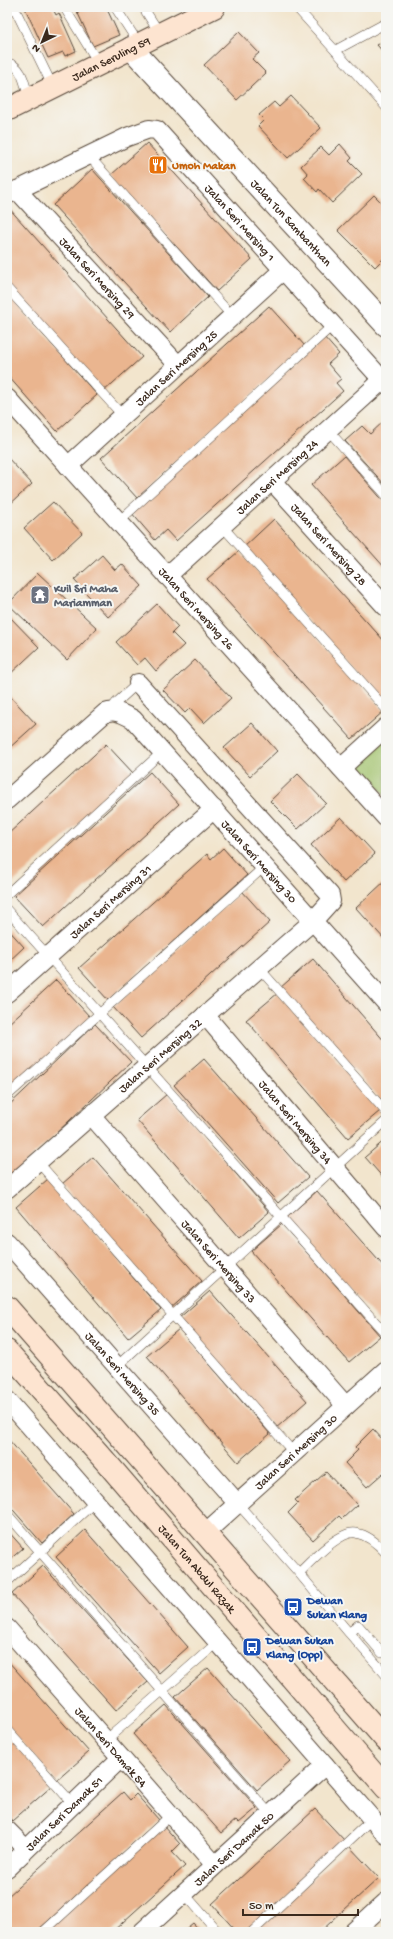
<svg xmlns="http://www.w3.org/2000/svg" width="393" height="1939" viewBox="0 0 393 1939" font-family="'Gochi Hand',sans-serif">
<style>
.green{fill:#a0c16a;stroke:#6e7644}
.building{fill:#eab58f}
.lines{fill:none;stroke-linecap:round;stroke-linejoin:round}
.service-casing{stroke:#564638;stroke-width:10}
.minor-casing{stroke:#564638;stroke-width:20}
.tertiary-casing{stroke:#564638;stroke-width:24}
.secondary-casing{stroke:#564638;stroke-width:24}
.service{stroke:#fff;stroke-width:9}
.minor{stroke:#fff;stroke-width:18}
.tertiary{stroke:#fff;stroke-width:22}
.secondary{stroke:#fde4d0;stroke-width:22}
.labels{text-anchor:middle;stroke-width:4;stroke-linejoin:round;paint-order:stroke}
.street-label{font-size:12px;fill:#3b2a1e;stroke:#f6f6f2}
.food-label{font-size:12px;font-weight:bold;fill:#c56008;stroke:#f6f6f2;text-anchor:start}
.worship-label{font-size:12px;font-weight:bold;fill:#5b616d;stroke:#f6f6f2;text-anchor:start}
.transit-label{font-size:12px;font-weight:bold;fill:#164399;stroke:#f6f6f2;text-anchor:start}
</style>
<rect width="100%" height="100%" fill="#f6f6f2"/>
<filter id="ink" filterUnits="userSpaceOnUse"><feTurbulence type="fractalNoise" baseFrequency=".025" numOctaves="2"/><feDisplacementMap in="SourceGraphic" scale="8" xChannelSelector="R" yChannelSelector="G"/><feConvolveMatrix kernelMatrix="1 2 1 2 8 2 1 2 1" color-interpolation-filters="sRGB"/></filter>
<filter id="wash" filterUnits="userSpaceOnUse"><feTurbulence type="fractalNoise" baseFrequency=".012" numOctaves="4" result="noise"/><feDisplacementMap in="SourceGraphic" scale="16" xChannelSelector="R" yChannelSelector="G"/><feGaussianBlur stdDeviation="0.9" result="paint"/><feColorMatrix in="noise" values="0 0 0 0 0 0 0 0 0 0 0 0 0 0 0 0 0 1.4 0 .05"/><feComposite in="paint" operator="in"/></filter>
<g filter="url(#wash)">
<rect width="100%" height="100%" fill="#f2e5cd"/>
<path class="green" d="M386,739V796L358,765Z"/>
<g id="blocks">
<path class="building" d="M27,7H52L56,15L59,13L76,51L65,56L63,52L48,58L25,8Z
M75,7H106L119,35L93,46Z
M239,32L259,53L252,59L266,73L237,100L204,65Z
M386,40V55L377,45Z
M386,65V76L381,70Z
M291,96L321,128L288,158L258,126L264,120L259,115L274,102L279,107Z
M147,143L252,259L217,291L111,175Z
M340,144L352,158L349,161L362,174L332,203L319,189L317,192L304,178L308,174L301,166L321,147L329,155Z
M92,169L208,297L170,332L53,205Z
M374,195L386,207V256L375,267L338,230Z
M7,206L142,357L103,392L7,286Z
M7,294L97,395L57,431L7,375Z
M269,306L305,346L137,498L101,458Z
M324,337L339,354L328,364L341,379L336,383L343,391L176,541L166,530L155,540L130,511Z
M383,422L386,425V486L345,441L362,426L370,434Z
M344,456L386,504V569L311,485Z
M7,457L32,484L7,507Z
M53,502L82,533L53,560L24,528Z
M274,519L386,643V706L243,548Z
M239,551L384,711L352,739L207,579Z
M102,555L115,570L122,564L142,586L108,617L74,580Z
M38,573L97,628L67,660L8,604Z
M157,604L178,627L172,633L184,645L156,671L145,658L137,665L116,642Z
M7,614L39,647L7,677Z
M195,660L231,698L204,723L190,708L185,713L163,690Z
M8,694L36,724L7,750V695Z
M252,723L277,751L250,776L224,748Z
M106,744L134,774L7,888V835Z
M150,772L179,804L43,927L14,896Z
M298,774L326,803L298,829L270,801Z
M341,817L375,854L344,882L311,845Z
M223,848L247,875L108,1000L79,968L207,854L211,859Z
M386,880V941L356,908Z
M242,891L270,922L141,1038L113,1007Z
M7,928L24,947L7,963Z
M313,959L386,1043V1105L280,988Z
M56,980L90,1017L7,1095V1025Z
M278,993L380,1111L348,1138L246,1020Z
M95,1024L131,1062L7,1180V1107Z
M204,1059L308,1177L278,1203L174,1085Z
M167,1094L269,1212L239,1238L137,1120Z
M386,1139V1181L365,1157Z
M93,1157L202,1281L170,1309L62,1184Z
M48,1179L161,1310L128,1338L16,1207Z
M317,1191L386,1269V1329L286,1218Z
M282,1224L380,1336L349,1362L251,1251Z
M210,1291L307,1401L275,1429L178,1319Z
M179,1329L270,1434L238,1462L147,1356Z
M373,1429L383,1440L386,1437V1476L383,1473L367,1487L345,1463L358,1450L355,1447Z
M7,1438L74,1514L42,1543L7,1503Z
M326,1472L357,1505L342,1519L339,1516L313,1540L288,1513L298,1503L295,1500Z
M7,1530L23,1548L7,1562Z
M85,1530L188,1647L159,1673L56,1557Z
M43,1566L148,1682L116,1710L12,1594Z
M7,1660L89,1752L56,1781L7,1726Z
M208,1668L290,1761L257,1790L175,1697Z
M166,1705L257,1808L239,1823L236,1820L221,1833L133,1734Z
M7,1735L52,1786L12,1821L7,1815Z
M123,1792L130,1800L136,1794L159,1820L36,1932H7V1897Z
M315,1809L345,1841L246,1932H237L212,1904Z
M163,1825L180,1844L172,1852L185,1866L112,1932H45Z
M349,1846L379,1878L320,1932H254Z
M193,1923L201,1932H182Z"/>
</g>
</g>
<g filter="url(#ink)">
<use href="#blocks" fill-opacity="0" stroke="#564638" stroke-width="1"/>
<g class="lines">
<defs>
<path id="service" d="M14,7L53,87
M64,7L99,64
M115,7L139,44
M143,7L160,34
M296,7L386,107
M336,50L386,23
M7,63C23,65 25,86 29,99
M88,155L232,316
M7,288L123,416
M328,430L386,495
M118,522L333,325
M222,526L386,709
M110,711L116,703L138,683
M7,894L162,752
M7,910L386,1334
M259,968L386,1112
M7,1096L264,867
M38,1162L294,1453
M117,1366L386,1121
M238,1504L299,1573L349,1633L358,1625L382,1653H386
M7,1514L270,1814
M299,1573C310,1562 340,1530 356,1533C368,1535 378,1544 386,1553
M7,1582L96,1501
M349,1633L386,1675
M7,1730L73,1804
M106,1740L218,1642
M184,1893L218,1932
M43,1932L171,1815
M252,1932L372,1819"/>
<g id="minor">
<path id="s1" d="M17,190L178,365"/>
<path id="s2" d="M7,195L127,137L149,129L157,130L386,384"/>
<path id="s3" d="M7,398L386,818"/>
<path id="s4" d="M68,466L283,270"/>
<path id="s5" d="M272,481L386,607"/>
<path id="s6" d="M167,576L386,377"/>
<path d="M341,768L386,727"/>
<path id="s7" d="M7,800L105,713C116,709 123,714 133,719L386,1003"/>
<path id="s8" d="M7,993L214,809"/>
<path id="s9" d="M205,1015L386,1228"/>
<path id="s10" d="M91,1115L346,1406"/>
<path id="s11" d="M7,1189L313,921L331,901L330,895L138,683"/>
<path id="s12" d="M7,1242L238,1504"/>
<path d="M7,1400L386,1835"/>
<path id="s13" d="M205,1533L386,1370"/>
<path id="s14" d="M7,1628L215,1865"/>
<path d="M7,1830L26,1849"/>
<path id="s15" d="M7,1868L121,1758"/>
<path id="s16" d="M142,1932L325,1765"/>
<path d="M353,1932L386,1902"/>
</g>
<g id="tertiary">
<path id="s17" d="M131,48L386,325"/>
</g>
<g id="secondary">
<path id="s18" d="M7,110L214,7"/>
<path d="M7,1307L386,1740"/>
<path id="s19" d="M7,1351L107,1463L386,1788"/>
</g>
</defs>
<use href="#service" class="service-casing"/>
<use href="#minor" class="minor-casing"/>
<use href="#tertiary" class="tertiary-casing"/>
<use href="#secondary" class="secondary-casing"/>
<use href="#service" class="service"/>
<use href="#minor" class="minor"/>
<use href="#tertiary" class="tertiary"/>
<use href="#secondary" class="secondary"/>
</g>
</g>
<defs>
<symbol id="restaurant-square" viewBox="-11 -11 22 22"><rect x="-9" y="-9" width="18" height="18" rx="4" fill="#e8710a" stroke="#f6f6f2"/><path d="M-5-6h1v4h1v-4h1v4h1v-4h1v5L-1.5 .5V6h-2V.5L-5-1ZM5-6V6H3V1.5H1.5Q1.5-4 5-6Z" fill="#fff"/></symbol>
<symbol id="temple-square" viewBox="-11 -11 22 22"><rect x="-9" y="-9" width="18" height="18" rx="4" fill="#6b7280" stroke="#f6f6f2"/><path d="M0-6L5-2H3V0L6.5 2.5H4V6H1.5V3h-3V6H-4V2.5H-6.5L-3 0V-2H-5Z" fill="#fff"/></symbol>
<symbol id="bus-square" viewBox="-11 -11 22 22"><rect x="-9" y="-9" width="18" height="18" rx="4" fill="#1a4fb4" stroke="#f6f6f2"/><path d="M-5-6H5V4H4V6H2V4H-2V6H-4V4H-5ZM-3.5-4V0h7V-4ZM-3.5 1.2v1.5H-2V1.2ZM2 1.2v1.5H3.5V1.2Z" fill="#fff"/></symbol>
</defs>
<g fill-rule="evenodd">
<use href="#restaurant-square" x="147" y="154" width="22" height="22"/>
<use href="#temple-square" x="29" y="584" width="22" height="22"/>
<use href="#bus-square" x="282" y="1596" width="22" height="22"/>
<use href="#bus-square" x="241" y="1636" width="22" height="22"/>
</g>
<g class="labels">
<g class="street-label">
<text dy="4" stroke="none"><textPath href="#s18" startOffset="116">Jalan Seruling 59</textPath></text>
<text dy="4" stroke="none"><textPath href="#s2" startOffset="289">Jalan Seri Mersing 1</textPath></text>
<text dy="4" stroke="none"><textPath href="#s17" startOffset="237">Jalan Tun Sambanthan</textPath></text>
<text dy="4" stroke="none"><textPath href="#s1" startOffset="119">Jalan Seri Mersing 29</textPath></text>
<text dy="4" stroke="none"><textPath href="#s4" startOffset="146">Jalan Seri Mersing 25</textPath></text>
<text dy="4" stroke="none"><textPath href="#s6" startOffset="148">Jalan Seri Mersing 24</textPath></text>
<text dy="4" stroke="none"><textPath href="#s5" startOffset="85">Jalan Seri Mersing 28</textPath></text>
<text dy="4" stroke="none"><textPath href="#s3" startOffset="283">Jalan Seri Mersing 26</textPath></text>
<text dy="4" stroke="none"><textPath href="#s7" startOffset="351">Jalan Seri Mersing 30</textPath></text>
<text dy="4" stroke="none"><textPath href="#s8" startOffset="138">Jalan Seri Mersing 31</textPath></text>
<text dy="4" stroke="none"><textPath href="#s11" startOffset="203">Jalan Seri Mersing 32</textPath></text>
<text dy="4" stroke="none"><textPath href="#s9" startOffset="140">Jalan Seri Mersing 34</textPath></text>
<text dy="4" stroke="none"><textPath href="#s10" startOffset="194">Jalan Seri Mersing 33</textPath></text>
<text dy="4" stroke="none"><textPath href="#s12" startOffset="175">Jalan Seri Mersing 35</textPath></text>
<text dy="4" stroke="none"><textPath href="#s13" startOffset="122">Jalan Seri Mersing 30</textPath></text>
<text dy="4" stroke="none"><textPath href="#s19" startOffset="289">Jalan Tun Abdul Razak</textPath></text>
<text dy="4" stroke="none"><textPath href="#s14" startOffset="158">Jalan Seri Damak 54</textPath></text>
<text dy="4" stroke="none"><textPath href="#s15" startOffset="79">Jalan Seri Damak 51</textPath></text>
<text dy="4" stroke="none"><textPath href="#s16" startOffset="124">Jalan Seri Damak 50</textPath></text>
</g>
<g class="food-label">
<text x="172" y="169">Umoh Makan</text>
</g>
<g class="worship-label">
<text x="54" y="592">Kuil Sri Maha<tspan x="54" dy="14">Mariamman</tspan></text>
</g>
<g class="transit-label">
<text x="307" y="1604">Dewan<tspan x="307" dy="14">Sukan Klang</tspan></text>
<text x="266" y="1644">Dewan Sukan<tspan x="266" dy="14">Klang (Opp)</tspan></text>
</g>
</g>
<rect width="393" height="1939" fill="none" stroke="#f6f6f2" stroke-width="24"/>
<g transform="translate(42 42) rotate(223)" stroke="#f6f6f2" stroke-width="3" paint-order="stroke">
<path d="M0-3L7 15L0 10L-7 15Z" fill="#3b2a1e"/>
<text y="-6" font-size="11" font-weight="bold" text-anchor="middle" fill="#3b2a1e">N</text>
</g>
<path d="M243 1909v6h115v-6" fill="none" stroke="#3b2a1e" stroke-width="2"/>
<text x="249" y="1909" font-size="12" fill="#3b2a1e" stroke="#f6f6f2" stroke-width="3" paint-order="stroke">50 m</text>
</svg>
